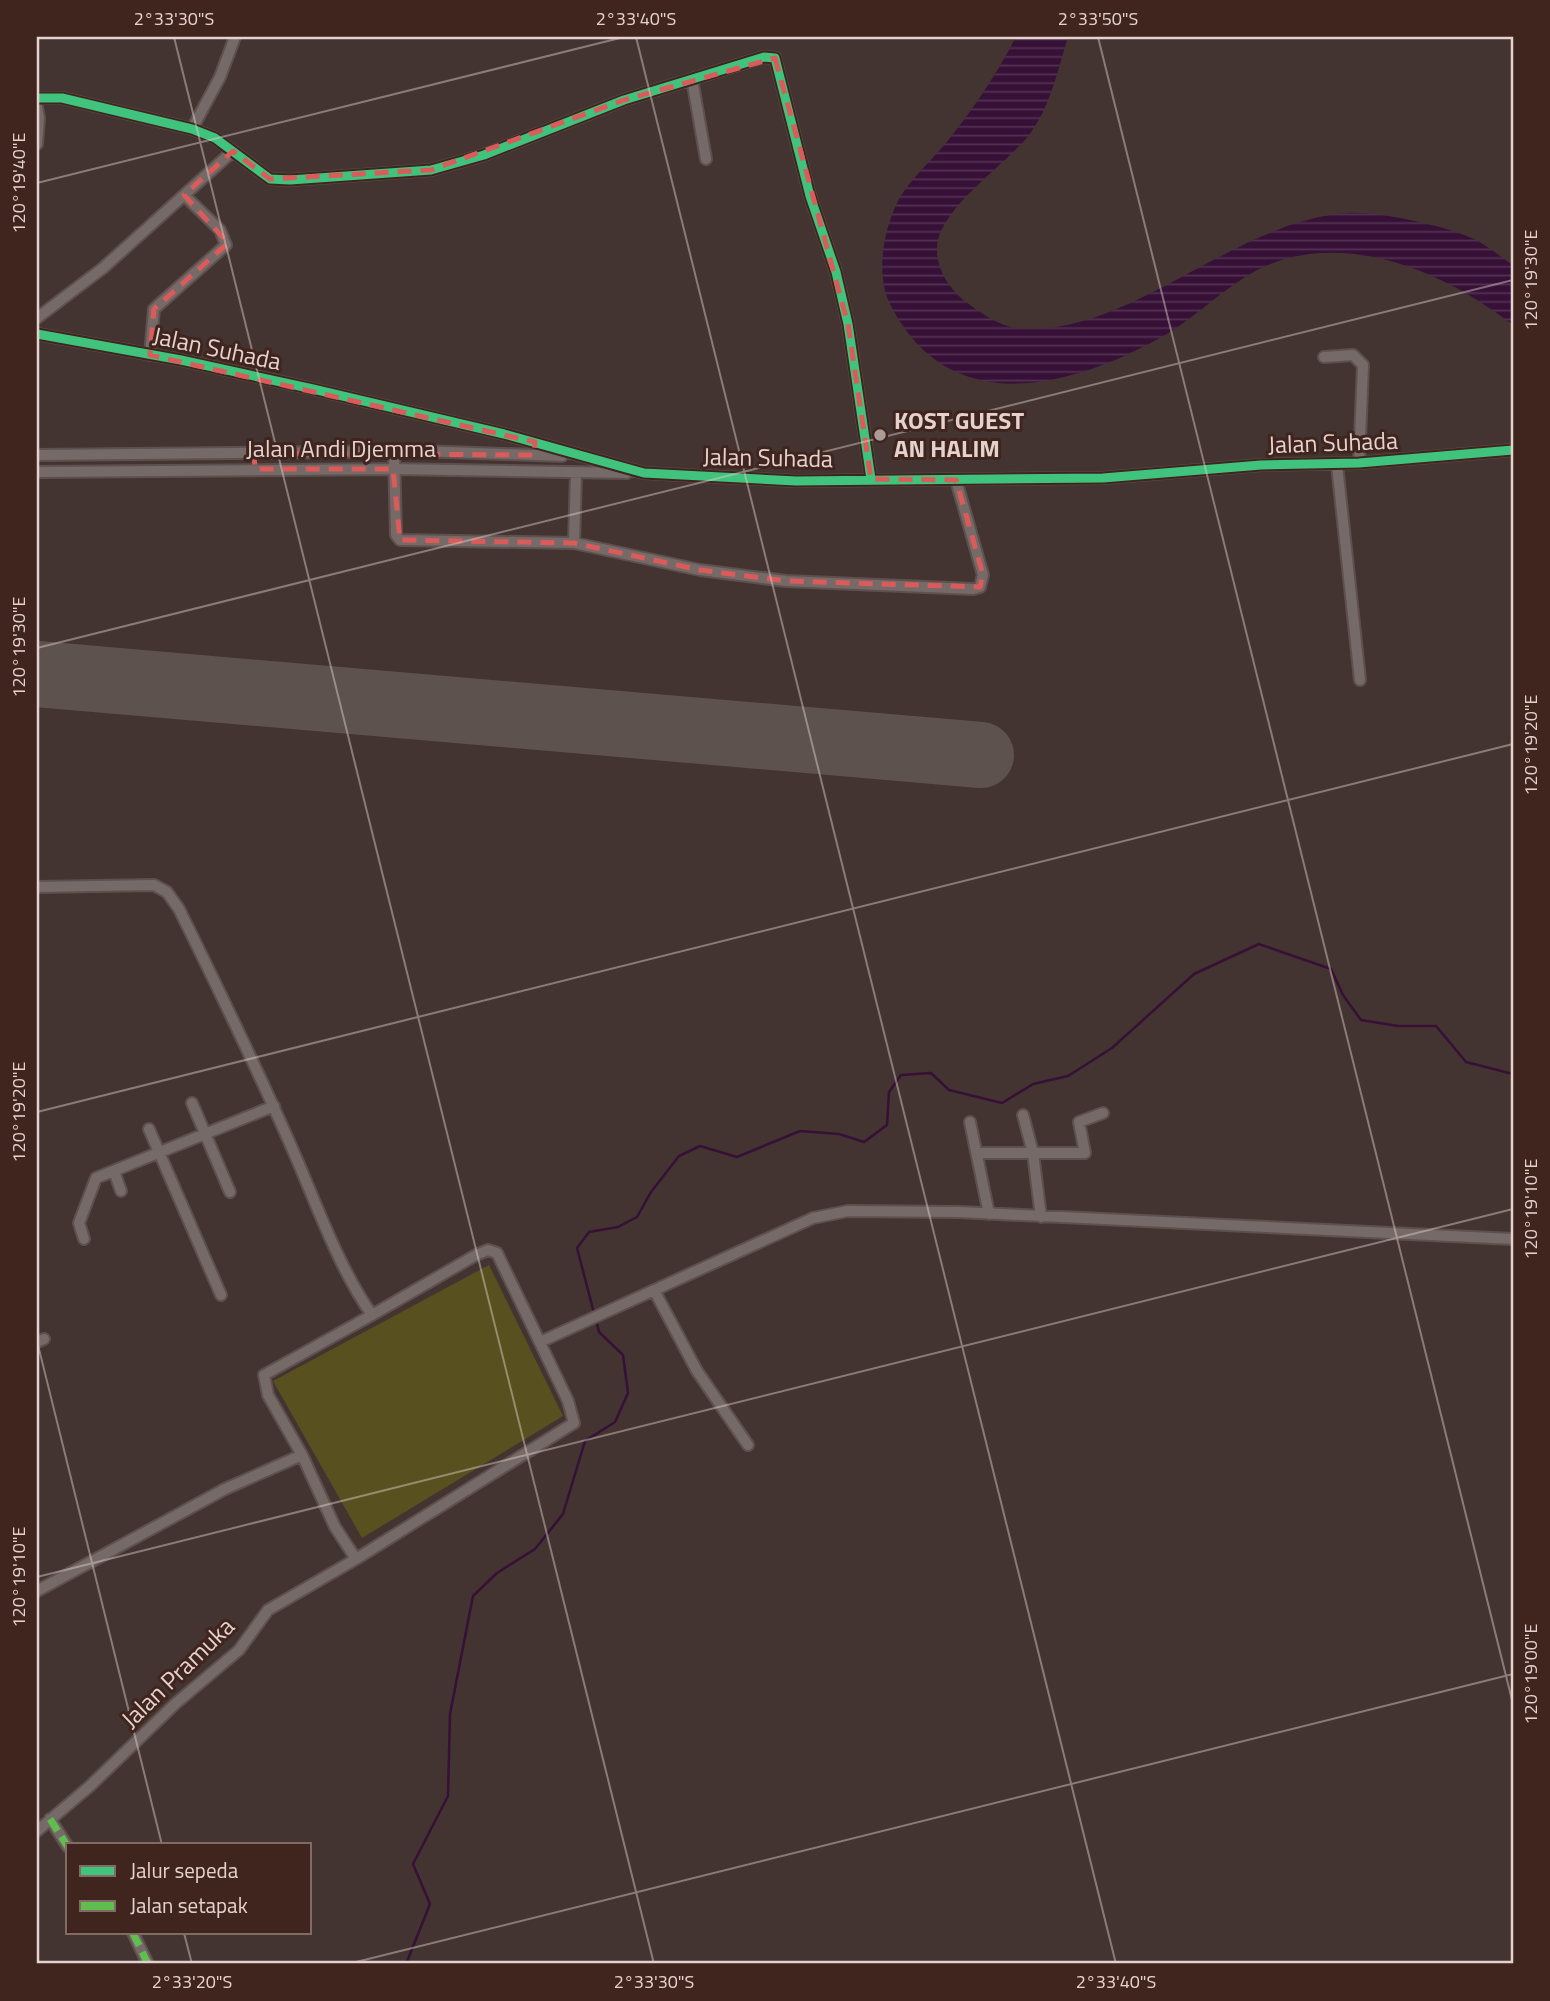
<svg xmlns="http://www.w3.org/2000/svg" width="1550" height="2001" viewBox="0 0 1550 2001" font-family="'Titillium Web',sans-serif">
<style>
.garden{fill:#59501f}
.water{fill:url(#water-rules)}
.lines{fill:none;stroke-linecap:round;stroke-linejoin:round}
.stream{stroke:#361036;stroke-width:2.5}
.runway{stroke:#5e524e;stroke-width:66}
.street-casing{stroke:#5e504e;stroke-width:14}
.street{stroke:#756a67;stroke-width:10}
.quiet{stroke:#5fbe4e;stroke-width:7;stroke-dasharray:14 7;stroke-linecap:butt}
.cycleway-casing{stroke:#40251f;stroke-width:13}
.cycleway{stroke:#40c37c;stroke-width:9}
.marked{fill:none;stroke:#da5b5a;stroke-width:5;stroke-dasharray:14 9;stroke-linejoin:round}
.ticks{fill:none;stroke:#e5d2ce;stroke-width:2;stroke-opacity:0.45}
.poi-dot{fill:#ac9b97;stroke:#40251f;stroke-width:2.5}
.labels{text-anchor:middle;stroke-width:6;stroke-linejoin:round;paint-order:stroke}
.street-label{font-size:24px;fill:#e5d2ce;stroke:#40251f}
.poi-label{font-size:24px;font-weight:bold;fill:#e5d2ce;stroke:#40251f;text-anchor:start}
.neatline{fill:none;stroke:#e5d2ce;stroke-width:2.5}
.ticks-label{font-size:18px;text-anchor:middle;fill:#e5d2ce}
</style>
<defs>
<pattern id="water-rules" width="6" height="5" patternUnits="userSpaceOnUse" patternTransform="scale(1.75)"><rect width="6" height="5" fill="#361036"/><path d="M0 2.5h6" fill="none" stroke="#533252"/></pattern>
</defs>
<rect width="100%" height="100%" fill="#433431"/>
<path class="garden" d="M489,1265L563,1416L362,1538L273,1381Z"/>
<path class="water" d="M1016,37H1068C1058,69 1050,108 1029,135C1005,166 938,209 937,248C936,269 950,290 966,302C981,313 999,326 1017,328C1126,340 1235,219 1349,213C1379,211 1452,227 1478,241C1490,248 1502,258 1513,265V325C1455,280 1374,241 1297,256C1239,267 1207,313 1158,339C1067,389 949,419 891,306C875,277 883,229 899,199C912,176 937,156 953,134C977,104 998,71 1016,37Z"/>
<g class="lines">
<path class="stream" d="M594,1313L577,1248L589,1232L618,1227L637,1217L651,1192L679,1156L700,1146L737,1157L800,1131L839,1134L864,1142L887,1125L889,1092L901,1075L931,1073L949,1090L1002,1103L1033,1084L1068,1076L1112,1048L1194,974L1259,944L1331,969L1343,995L1361,1020L1398,1026H1436L1466,1062L1513,1074
M406,1964L430,1904L413,1864L448,1796L450,1714L473,1596L497,1573L535,1549L563,1514L585,1441L615,1422L628,1393L623,1355L599,1332L596,1320"/>
<path class="runway" d="M37,674L981,755"/>
<defs>
<path id="street" d="M692,79L706,159
M37,98H62L192,129L215,138L270,179L290,180L431,170L484,155L624,100L764,57L775,58L810,196L836,272L848,324L871,479
M37,107L39,118L37,144
M192,129L220,77L235,37
M37,318L103,268L233,151
M37,334L181,360L313,389L504,434L644,473L796,481L1103,478L1261,465L1359,463L1513,450
M150,355L154,309L226,245L220,230L184,195
M1324,357L1353,355L1363,365L1359,463
M394,451L396,535L400,540L574,543L700,570L786,581L973,589L980,587L983,575L956,480
M37,455L420,451L562,456
M1337,465L1360,680
M37,472L393,469L627,473
M574,543L576,474
M37,887L154,885L167,892L179,909C218,988 256,1066 291,1146C316,1202 337,1265 372,1315L264,1375L268,1395L302,1455L225,1489L37,1591
M192,1103L230,1192
M1023,1115L1033,1153L1041,1217
M970,1122L989,1214
M149,1129L221,1295
M977,1153H1085L1079,1122L1103,1113
M114,1171L121,1191
M84,1239L79,1223L96,1178L274,1106
M654,1290L697,1371L748,1445
M37,1342L44,1339
M540,1342L813,1218L848,1211L959,1212L1513,1239
M302,1455L335,1527L356,1559L574,1423L568,1401L497,1253L488,1250L476,1255L372,1315
M50,1819L68,1847
M37,1831L90,1786L175,1704L239,1650L268,1610L356,1559
M133,1933L148,1964"/>
</defs>
<use href="#street" class="street-casing"/>
<use href="#street" class="street"/>
<path class="quiet" d="M50,1819L68,1847
M133,1933L148,1964"/>
<defs>
<path id="cycleway" d="M37,98H62L192,129L215,138L270,179L290,180L431,170L484,155L624,100L764,57L775,58L810,196L836,272L848,324L871,479
M37,334L181,360L313,389L504,434L644,473L796,481L1103,478L1261,465L1359,463L1513,450"/>
</defs>
<use href="#cycleway" class="cycleway-casing"/>
<use href="#cycleway" class="cycleway"/>
</g>
<path class="marked" d="M775,58L848,324L871,479L956,480L983,575L980,587L786,581L700,570L574,543L400,540L393,469H255L254,453L534,455L535,442L150,355L154,309L228,243L184,195L233,151L270,179L431,170L624,100Z"/>
<path class="ticks" d="M174,37L654,1964M636,37L1116,1964M1098,37L1513,1704M37,183L624,37M37,648L1513,280M37,1112L1513,744M37,1341L162,1845M37,1577L1513,1209M184,1933L192,1964M348,1964L1513,1674"/>
<circle class="poi-dot" cx="880" cy="435" r="7"/>
<g class="labels">
<g class="street-label">
<text transform="translate(217 349) rotate(12)" y="8">Jalan Suhada</text>
<text transform="translate(1333 443) rotate(-2)" y="8">Jalan Suhada</text>
<text x="341" y="457">Jalan Andi Djemma</text>
<text transform="translate(768 458) rotate(1)" y="8">Jalan Suhada</text>
<text transform="translate(178 1673) rotate(-44)" y="8">Jalan Pramuka</text>
</g>
<g class="poi-label">
<text x="894" y="429">KOST GUEST<tspan x="894" dy="28">AN HALIM</tspan></text>
</g>
</g>
<rect width="1550" height="2001" fill="none" stroke="#40251f" stroke-width="77"/>
<rect x="66" y="1843" width="245" height="91" fill="#40251f" stroke="#826a65" stroke-width="2"/>
<rect x="80" y="1866" width="35" height="10" fill="#40c37c" stroke="#826a65" stroke-width="2"/>
<text x="130" y="1878" font-size="21" fill="#e5d2ce">Jalur sepeda</text>
<rect x="80" y="1901" width="35" height="10" fill="#5fbe4e" stroke="#826a65" stroke-width="2"/>
<text x="130" y="1913" font-size="21" fill="#e5d2ce">Jalan setapak</text>
<rect x="38" y="38" width="1474" height="1924" class="neatline"/>
<g class="ticks-label">
<text x="174" y="25">2°33'30"S</text>
<text x="636" y="25">2°33'40"S</text>
<text x="1098" y="25">2°33'50"S</text>
<text transform="translate(19 183) rotate(-90)" y="6">120°19'40"E</text>
<text transform="translate(1531 280) rotate(-90)" y="6">120°19'30"E</text>
<text transform="translate(19 647) rotate(-90)" y="6">120°19'30"E</text>
<text transform="translate(1531 745) rotate(-90)" y="6">120°19'20"E</text>
<text transform="translate(19 1112) rotate(-90)" y="6">120°19'20"E</text>
<text transform="translate(1531 1209) rotate(-90)" y="6">120°19'10"E</text>
<text transform="translate(19 1577) rotate(-90)" y="6">120°19'10"E</text>
<text transform="translate(1531 1674) rotate(-90)" y="6">120°19'00"E</text>
<text x="192" y="1988">2°33'20"S</text>
<text x="654" y="1988">2°33'30"S</text>
<text x="1116" y="1988">2°33'40"S</text>
</g>
</svg>
